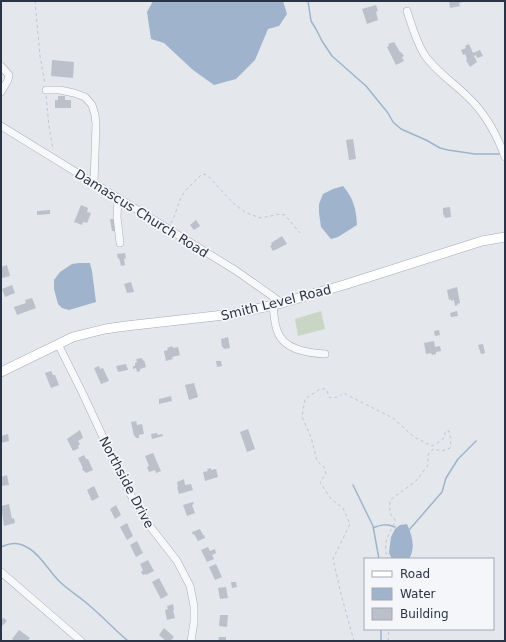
<svg xmlns="http://www.w3.org/2000/svg" width="506" height="642" viewBox="0 0 506 642" font-family="'DejaVu Sans',sans-serif">
<style>
.green{fill:#c9d6c5}
.water{fill:#9fb4cc}
.lines{fill:none;stroke-linecap:round;stroke-linejoin:round}
.stream{stroke:#9fb4cc;stroke-width:1.5}
.building{fill:#bbc0ca}
.minor-casing{stroke:#a9aeb7;stroke-width:8}
.major-casing{stroke:#a3abb8;stroke-width:10}
.path{stroke:#c2c5cb;stroke-width:1;stroke-dasharray:3 3;stroke-linecap:butt}
.minor{stroke:#f7f8fa;stroke-width:7}
.major{stroke:#fff;stroke-width:9}
.labels{text-anchor:middle;stroke-width:3.5;stroke-linejoin:round;paint-order:stroke}
.street-label{font-size:13px;fill:#2b3445;stroke:#f4f6f9}
</style>
<rect width="100%" height="100%" fill="#e4e7ec"/>
<path class="green" d="M321,311L325,329L298,336L295,319Z"/>
<path class="water" d="M153,1H283L287,14L279,26L268,29L255,60L236,79L214,85L193,70L164,43L151,39L147,12Z
M343,186C354,199 356,209 357,225L338,237L331,239L321,227L319,213V204L323,194L333,189Z
M79,263H90L92,271L96,302L69,310L62,308L58,304L54,289V280L60,272L72,264Z
M407,524C412,535 416,548 409,559H392L389,553L391,537L395,529L400,525Z"/>
<g class="lines">
<path class="stream" d="M308,1L311,21L316,29L322,41L332,56L366,86L388,113L393,122L401,129L426,140L440,148L448,150L475,154H499
M353,485L373,526L379,559
M373,528C382,524 387,524 395,527
M409,530L442,492L446,478L458,459L476,441
M1,547C12,542 19,542 30,549C41,556 49,571 59,581C68,590 80,597 90,606C103,617 115,630 128,641
M381,641V629"/>
</g>
<path class="building" d="M449,1H463V2L459,3L460,6L450,8Z
M376,5L378,11L376,12L378,20L367,24L362,9Z
M394,42L400,52H401L404,56L402,57L404,61L396,65L387,47L389,46L388,44Z
M469,44L473,53L480,50L483,56L477,58L476,55L474,56L477,62L470,67L467,62L466,60L467,59L465,54L463,55L461,50L466,48L465,46Z
M52,60L74,62L73,78L51,76Z
M58,96H65V100H71V108H55V100H58Z
M353,139L356,159L349,160L346,140Z
M81,205L88,208L87,212L91,213L87,223L83,222L82,225L74,222Z
M450,207L451,217L445,218L444,215H443V208Z
M50,210V214L37,215V211Z
M110,219H114L116,231H112Z
M196,220L200,226L194,230L190,225Z
M282,236L287,244L273,251L270,246L272,245L271,243Z
M125,253L126,258L124,259L125,265L121,266L119,258L118,259L117,254Z
M7,265L10,276L2,278L1,267Z
M131,282L134,292L127,293L124,284Z
M12,285L15,293L5,297L2,289Z
M457,287L460,303L457,304L458,305L455,306L454,300L451,301V299L449,300L447,290Z
M32,298L36,308L17,315L14,307L26,303L25,300Z
M457,311L458,316L451,317L450,313Z
M439,330L440,335L435,336L434,331Z
M228,337L230,348L224,349L223,347H222L221,339Z
M434,341L435,347L440,346L441,351L436,352V354L432,355L431,353L426,354L424,343Z
M483,344L485,353L481,354L478,345Z
M172,346L173,348L178,347L180,355L172,357L173,359L166,361L164,351L168,350L167,348Z
M142,358L143,361L144,360L146,367L140,369V371L137,372L136,368L133,369V366H135V363L137,362L136,359Z
M216,361H221L222,366L217,367Z
M126,364L128,370L118,372L116,366Z
M99,366L100,369L103,368L109,381L101,384L94,368Z
M51,371L53,375H55L59,385L51,388L45,373Z
M194,383L198,397L189,400L185,385Z
M171,396L172,401L159,404V399Z
M136,421L137,425L142,424L144,434L139,435V438H136L135,436H134L131,422Z
M248,429L255,449L247,452L240,432Z
M80,430L83,438L78,441L80,444L78,446L79,448L73,451L67,439Z
M157,433L158,435L162,434L163,436L152,439L151,434Z
M8,434L9,441L1,443V436Z
M153,453L161,471L156,473L155,470L149,472L147,467L149,466L145,456Z
M84,455L86,459H88L93,470L86,473L84,471H83L82,468H83L78,458Z
M211,468V470L216,469L218,477L205,481L203,472L208,471L207,469Z
M7,475L9,485L1,486V477Z
M184,479L185,485L191,484L193,490L179,494L177,487H178L177,482Z
M94,486L99,497L92,501L87,490Z
M193,502L194,504L192,505L195,513L187,516L183,505Z
M9,504L12,519L14,518L15,523L4,526L1,506Z
M116,505L121,515L115,519L110,509Z
M127,523L133,536L127,540L120,527Z
M200,529L203,535H204L205,538L198,541L194,534L193,535L192,532Z
M137,541L143,553L136,557L130,545Z
M208,547L210,551L215,549L216,553L212,555L214,559L207,562L201,550Z
M148,560L154,571L146,575V574L143,575L141,572L143,570L140,564Z
M216,564L222,577L215,580L209,567Z
M159,578L168,595L161,599L152,582Z
M231,582H236L237,587L232,588Z
M226,587L228,598L220,599L218,588Z
M173,604L174,610H173L175,618L167,620L165,610L168,609L167,606Z
M220,615H228L227,627L219,626Z
M1,617L3,619L4,618L7,621L1,627Z
M164,628L174,637L170,641H166L159,635Z
M19,630L30,638L27,641H15L12,639Z
M219,637H226V641H218Z"/>
<g class="lines">
<defs>
<path id="minor" d="M407,11C412,26 416,41 424,54C435,71 454,83 468,97C486,114 497,135 505,157
M1,66L9,75L8,80L1,92
M46,90H60L74,93L85,97L92,105L95,115L96,124L94,183
M1,126L235,270L282,303
M118,198L117,217L120,243
M273,305C274,313 274,322 277,330C283,350 308,353 325,354
M58,344L82,392L122,478L133,499L149,525L177,561L190,586L194,606V622L191,641
M1,572L81,641"/>
<path id="major" d="M1,372L73,337L105,329L126,326L233,314L282,303L347,284L460,248L482,241L505,237"/>
</defs>
<use href="#minor" class="minor-casing"/>
<use href="#major" class="major-casing"/>
<path class="path" d="M35,1L40,56L45,84
M46,96L49,126L53,150
M171,223C176,215 177,205 182,196C186,189 194,182 200,176L203,174L207,175L233,203L246,213L261,218L280,214L285,215L300,233
M354,641L342,598L333,559L350,524L343,508L331,499L320,482L326,474L324,467L317,461L311,437L302,417L305,399L320,389H326L330,398L339,397L343,393L393,418L414,437L432,446L442,440L445,436V432L449,431L451,440L450,448L442,451L433,449L428,455V465L416,481L390,500C390,508 388,515 395,519V522C388,535 382,545 388,559
M388,641L389,629"/>
<use href="#minor" class="minor"/>
<use href="#major" class="major"/>
</g>
<g class="labels">
<g class="street-label">
<text transform="translate(142 213) rotate(32)" y="5">Damascus Church Road</text>
<text transform="translate(276 302) rotate(-14)" y="5">Smith Level Road</text>
<text transform="translate(127 482) rotate(62)" y="5">Northside Drive</text>
</g>
</g>
<rect width="506" height="642" fill="none" stroke="#2b3445" stroke-width="4"/>
<rect x="364" y="558" width="130" height="72" fill="#f4f6f9" stroke="#a4a8b1"/>
<rect x="372" y="571" width="20" height="6" fill="#ffffff" stroke="#a4a8b1"/>
<text x="400" y="578" font-size="12" fill="#2b3445">Road</text>
<rect x="372" y="588" width="20" height="12" fill="#9fb4cc" stroke="#a4a8b1"/>
<text x="400" y="598" font-size="12" fill="#2b3445">Water</text>
<rect x="372" y="608" width="20" height="12" fill="#bbc0ca" stroke="#a4a8b1"/>
<text x="400" y="618" font-size="12" fill="#2b3445">Building</text>
</svg>
